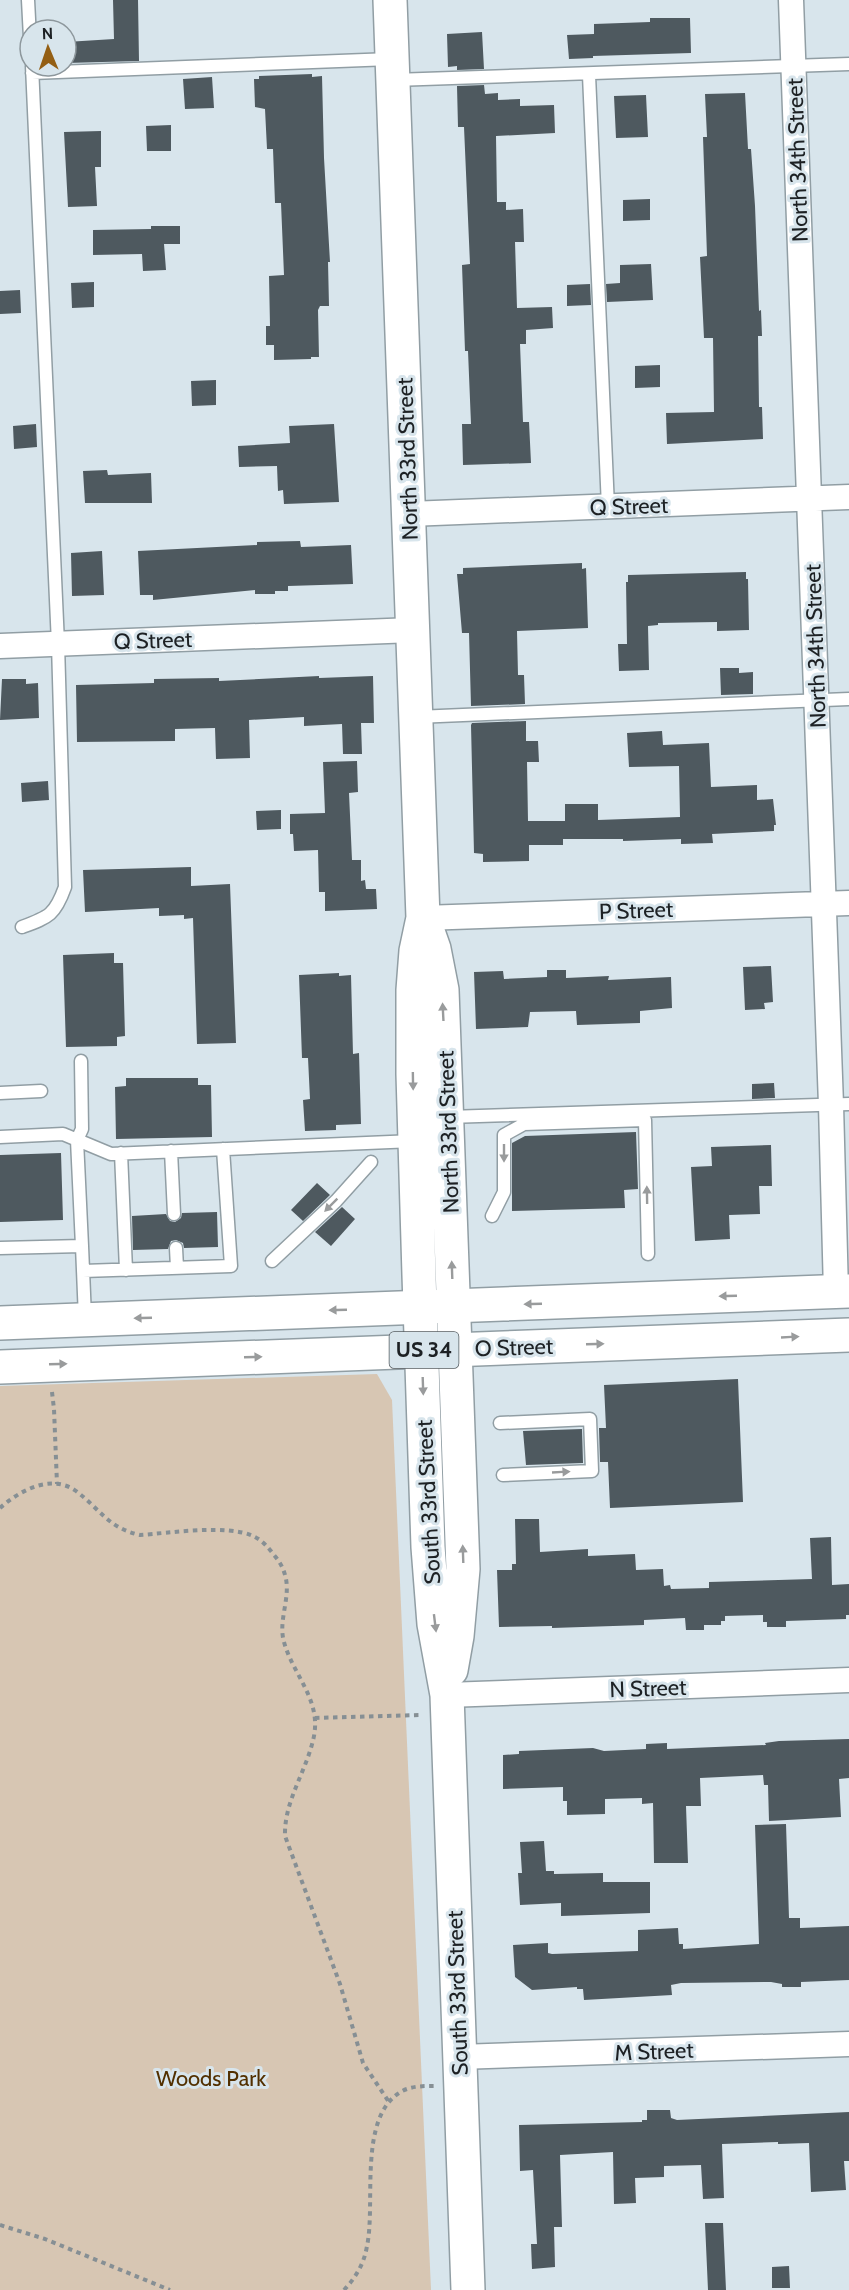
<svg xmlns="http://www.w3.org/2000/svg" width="849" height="2290" viewBox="0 0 849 2290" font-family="Cabin,sans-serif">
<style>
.green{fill:#d7c6b3}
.building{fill:#4e595f}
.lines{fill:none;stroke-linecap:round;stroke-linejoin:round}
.lane-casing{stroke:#919ea4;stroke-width:15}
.street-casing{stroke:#919ea4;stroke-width:27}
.secondary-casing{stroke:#919ea4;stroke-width:36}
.primary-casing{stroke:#919ea4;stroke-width:36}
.path{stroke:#868f94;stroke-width:4;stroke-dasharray:4.5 4.5;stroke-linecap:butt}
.lane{stroke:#fff;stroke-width:12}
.street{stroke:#fff;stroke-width:24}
.secondary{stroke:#fff;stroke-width:33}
.primary{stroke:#fff;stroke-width:33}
.oneway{fill:#999b9c}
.labels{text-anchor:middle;stroke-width:6;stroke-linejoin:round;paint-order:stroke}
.shield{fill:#d8e5ec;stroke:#555c60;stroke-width:1.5}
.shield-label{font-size:21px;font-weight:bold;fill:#1d2124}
.street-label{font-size:22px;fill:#1d2124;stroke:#d8e5ec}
.park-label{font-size:22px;fill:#523000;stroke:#d8e5ec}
</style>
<rect width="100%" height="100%" fill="#d8e5ec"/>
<path class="green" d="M377,1374L392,1400L431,2290H0V1386Z"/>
<path class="building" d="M113,0H138L139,61L66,63V42L114,39Z
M650,18H690L691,53L593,56V58L569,59L567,35L594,34V24L650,22Z
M482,32L484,69L457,70V66L448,67L447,34Z
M312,74V77L322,76L324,158L330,262H328L329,306H320L318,310L319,357H311V359L274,360V345H266V326H270L269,276L284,275L281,203H275L273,149H267L265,109L255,107L254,79H259V76Z
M212,77L214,108L185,109L183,79Z
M484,85L485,94L498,93V100L520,99V106L554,105L555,133L496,136L497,202H506V210L523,209L524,242H515L517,308L552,307L553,328L526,330V344H520L523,422H529L531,463L463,465L462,424H471L468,351H465L462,265L470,264L464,127H458L457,86Z
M745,93L748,149H751L755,206L759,311L761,310L762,336H758L759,407H762L763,439L667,444L666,413L714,412L713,338H704L700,257L707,256L703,137H707L705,94Z
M646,95L648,137L616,138L614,96Z
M171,125V151H147L146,126Z
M101,131V167H95L97,206L68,207L64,132Z
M650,199V220L623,221V200Z
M151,226H180V244H164L166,270L143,271L142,254L93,255V230L151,229Z
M651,264L653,300L607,302L606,284L620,283V265Z
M94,282V307L72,308L71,283Z
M590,284L591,305L567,306V285Z
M20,290L21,313L0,314V291Z
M660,365V387L635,388V366Z
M216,380V405L192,406L191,381Z
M36,424L37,447L14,449L13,426Z
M334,424L339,502L284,504L283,490L278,491L277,466L239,467L238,446L290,443L289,426Z
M107,470L108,475L151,473L152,503H85L83,471Z
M300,541L301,547L351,545L353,584L288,586V591H275V594H255V590L153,600V595H140L138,551L257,545V542Z
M102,551L104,595L72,596L71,553Z
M582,563V569L586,568L588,628L517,631L518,675H524L525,704L471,706L469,633H462L457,574H463V568Z
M746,572V579H748L749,630L717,631V622L658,623V625L648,626L649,670L619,671L618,644H627L626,582H628V575Z
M720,668H739V673L753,672V694L721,695Z
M319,676V678L373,676L374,723H361L362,754H343L342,724L304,726V717L249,720L250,758L216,759L215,728L175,729V741L77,742L76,685L154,683V679L219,678V681Z
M2,679H26V684L38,683L39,718L0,720Z
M526,721V741H538L539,762H527L528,821H565V804H598V820L680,817L679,766L629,767L627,733L662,731L663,745L709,743L711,787L757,785V800L773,799L776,825H774V831L712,834L713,843L681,844V839L623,841V839H563V845H529V861L483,862V854L474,853L471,725L472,723Z
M357,761L358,792L349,793L352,860H361V881L365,880L366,889H376L377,909L325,911V892H319L318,850L294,851L293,834H290V814L325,813L323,762Z
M48,781L49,800L22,802L21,783Z
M281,810V829L257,830L256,811Z
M191,867V886L230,884L236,1043L197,1044L193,918L184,919V915L159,916V908L85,912L83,870Z
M114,953V963H123L125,1036L117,1037V1046L66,1047L63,955Z
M771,966L773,1002L764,1003L765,1009L745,1010L743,967Z
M547,970H566V978L609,976L608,980L671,977L672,1008L640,1011V1023L577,1025L576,1011L530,1012L528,1027L476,1029L474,972L503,971L504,979L547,977Z
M339,973V976L351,975L353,1054L359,1053L361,1124L336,1125V1130L305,1131L303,1100L310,1099L308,1058H302L299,975Z
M126,1078H198V1085H211L212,1137L116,1139L115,1087L126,1086Z
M774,1083L775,1098L752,1099V1084Z
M636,1132L638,1189L624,1190L625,1208L512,1211V1143L525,1136Z
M771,1145L772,1186H759L760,1214L729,1215L730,1239L695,1241L691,1167L712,1166L711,1147Z
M61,1153L63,1220L0,1222V1155Z
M317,1183L330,1195L303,1221L291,1210Z
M342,1207L355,1219L331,1246L315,1232Z
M217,1212L218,1247L184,1248L183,1243L176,1240L171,1241L168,1249L133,1250L132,1216L166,1214L170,1221L175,1222L181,1218L182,1213Z
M738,1379L743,1502L610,1508L608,1462H600L599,1428H606L604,1385Z
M582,1429L583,1463L526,1465L523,1431Z
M515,1519H539L540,1552L588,1549V1556L635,1554L636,1570L663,1569L664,1586L670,1585L671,1589L709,1588V1582L812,1579L810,1538L831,1537L832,1585L849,1584V1615H846V1619L786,1621V1627H767V1622H763V1615L725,1616V1621H721V1625H704V1630H686L685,1618L644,1620V1625L552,1628V1626L499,1627L497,1570H512V1564H516Z
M849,1739V1778L839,1779L841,1817L769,1821L768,1785H764L763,1775L700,1778L701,1806H686L688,1863H654L653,1803L642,1804V1798L605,1799V1814L567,1815V1801H563V1787L503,1789V1755L519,1754V1751L593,1748L604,1751L646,1749V1744L667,1743V1749L766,1745L765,1743L779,1741Z
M786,1824L789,1918H800V1928L849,1926V1980L801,1982V1987H782V1984L771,1982L681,1983L671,1985L672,1995L584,2000L583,1989H577V1987L532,1990L515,1977L513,1945L548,1943V1953L552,1954L638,1951V1930L678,1928L679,1944H683V1949L759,1944L755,1825Z
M544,1841L546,1871H554V1874L603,1873V1882H650V1913L561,1916V1903L520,1905L518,1873H522L520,1842Z
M647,2110H670L671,2118L677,2120L849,2112V2161H844L846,2190L811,2192L809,2143L778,2144V2142L722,2144L724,2198L703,2199L701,2165L664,2166V2177L635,2178L636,2203L614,2204L613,2152L560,2155L562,2227H554L555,2267L532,2269L531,2244H537L533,2170L520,2171L519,2125L642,2122V2120H647Z
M705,2223H723L726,2290H708Z
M789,2266L790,2288H772V2267Z"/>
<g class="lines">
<defs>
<path id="lane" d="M28,0L30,38
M32,73L391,59
M589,75L608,507
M394,80L849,64
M416,717L849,699
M22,927C49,917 55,915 65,887L58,644L32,66
M81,1061L82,1129L77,1140L82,1246
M0,1093L41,1091
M448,1117L849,1104
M0,1137L63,1134L111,1154L414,1141
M171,1151L174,1214
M121,1153L126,1270
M492,1216L504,1192V1135L524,1124L645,1120L648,1254
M0,1248L82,1246L85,1318
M176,1248L177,1268
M272,1261L336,1201L371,1162
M83,1271L231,1266L223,1149
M500,1423L590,1419L592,1471L503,1475"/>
<path id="street" d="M791,0L831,1105L836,1292
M409,514L849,497
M0,646L413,630
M423,918L849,903
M447,1695L849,1680
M459,2057L849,2044"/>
<path id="secondary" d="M390,0L423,918L416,951L413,990V1074L419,1275L428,1547L434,1624L447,1695L468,2290
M426,926L434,949L442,990L463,1569L457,1636L451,1670"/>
<path id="primary" d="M0,1323L849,1291
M0,1367L849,1335"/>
</defs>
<use href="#lane" class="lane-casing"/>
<use href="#street" class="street-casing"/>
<use href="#secondary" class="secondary-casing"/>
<use href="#primary" class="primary-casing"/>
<path class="path" d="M52,1392L54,1409L57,1484
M0,1508C19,1491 51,1473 76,1491C100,1509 108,1528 140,1535C170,1533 227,1524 253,1536C262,1540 268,1547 274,1555C280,1562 284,1569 286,1579C290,1600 278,1621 284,1642C293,1675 321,1699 314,1736C307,1771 284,1800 285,1836L340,1984L363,2063L389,2102
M315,1718L419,1715
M0,2225L45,2239L170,2290
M344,2290C356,2277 364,2264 367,2246C376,2204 358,2120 399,2093C409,2086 422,2086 434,2086"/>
<use href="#lane" class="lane"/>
<use href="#street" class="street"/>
<use href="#secondary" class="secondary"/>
<use href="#primary" class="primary"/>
</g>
<defs><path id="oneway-solid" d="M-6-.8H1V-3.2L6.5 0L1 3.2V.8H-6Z" transform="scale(1.5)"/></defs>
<g class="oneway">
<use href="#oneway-solid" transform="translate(443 1012) rotate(-93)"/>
<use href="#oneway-solid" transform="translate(413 1081) rotate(89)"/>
<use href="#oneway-solid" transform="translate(504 1153) rotate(90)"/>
<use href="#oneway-solid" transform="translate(647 1195) rotate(-91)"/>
<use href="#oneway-solid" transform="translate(331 1205) rotate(135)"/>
<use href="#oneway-solid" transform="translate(452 1270) rotate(-92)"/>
<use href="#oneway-solid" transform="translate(728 1296) rotate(178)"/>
<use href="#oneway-solid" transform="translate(533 1304) rotate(178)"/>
<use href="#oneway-solid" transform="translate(338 1310) rotate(178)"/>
<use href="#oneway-solid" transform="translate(143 1318) rotate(178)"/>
<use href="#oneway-solid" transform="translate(790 1337) rotate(-3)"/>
<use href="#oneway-solid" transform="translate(595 1344) rotate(-2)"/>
<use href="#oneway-solid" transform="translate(253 1357) rotate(-2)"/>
<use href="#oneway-solid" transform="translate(58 1364) rotate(-2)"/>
<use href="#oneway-solid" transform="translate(423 1386) rotate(88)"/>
<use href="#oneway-solid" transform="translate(561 1472) rotate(-3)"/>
<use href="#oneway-solid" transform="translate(463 1554) rotate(-92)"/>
<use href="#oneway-solid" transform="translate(435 1623) rotate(83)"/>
</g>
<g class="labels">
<rect class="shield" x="389.5" y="1332" width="69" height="36" rx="4.5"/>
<g class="shield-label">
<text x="424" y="1357">US 34</text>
</g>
<g class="street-label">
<text transform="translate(797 160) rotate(-92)" y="8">North 34th Street</text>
<text transform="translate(407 459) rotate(-92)" y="8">North 33rd Street</text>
<text transform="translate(629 506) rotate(-2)" y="8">Q Street</text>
<text transform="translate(153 640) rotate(-2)" y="8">Q Street</text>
<text transform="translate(815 646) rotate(-92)" y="8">North 34th Street</text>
<text transform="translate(636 910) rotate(-2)" y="8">P Street</text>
<text transform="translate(448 1132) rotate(-92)" y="8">North 33rd Street</text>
<text transform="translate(514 1347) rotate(-2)" y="8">O Street</text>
<text transform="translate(428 1502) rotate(-93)" y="8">South 33rd Street</text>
<text transform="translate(648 1688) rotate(-2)" y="8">N Street</text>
<text transform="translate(457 1993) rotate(-92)" y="8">South 33rd Street</text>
<text transform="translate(654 2051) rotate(-2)" y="8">M Street</text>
</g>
<g class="park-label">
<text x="211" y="2086">Woods Park</text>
</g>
</g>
<g transform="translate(48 48) rotate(358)"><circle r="28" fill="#d8e5ec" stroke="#8d979c" stroke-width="1.5"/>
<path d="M0-4.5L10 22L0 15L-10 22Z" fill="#945f14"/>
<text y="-9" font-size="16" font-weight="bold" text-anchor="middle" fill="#1d2124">N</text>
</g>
</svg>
